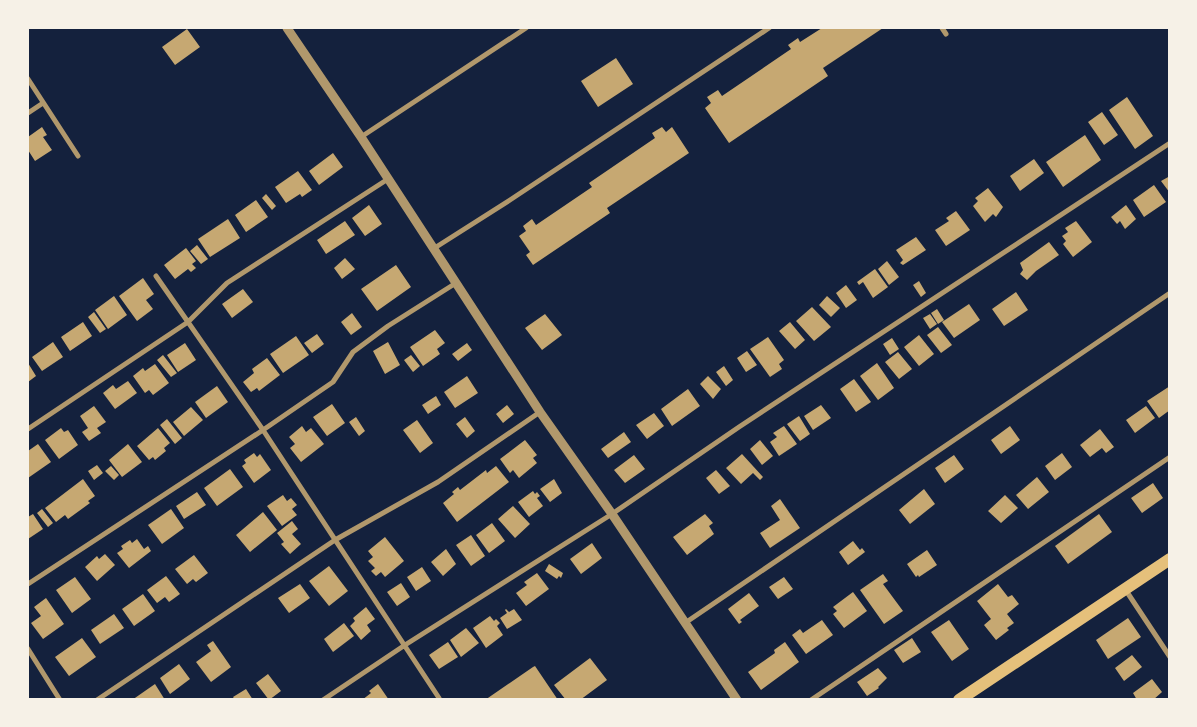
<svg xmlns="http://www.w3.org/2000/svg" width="1197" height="727" viewBox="0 0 1197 727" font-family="Inter,sans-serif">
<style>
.building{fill:#c6a872}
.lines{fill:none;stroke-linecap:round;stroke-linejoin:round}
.minor{stroke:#b1986c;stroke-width:5}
.tertiary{stroke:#b1986c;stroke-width:9}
.primary{stroke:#e5c07b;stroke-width:12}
</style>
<rect width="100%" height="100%" fill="#14213d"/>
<path class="building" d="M822,28H883L823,68L828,76L729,143L705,108L711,103L707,97L718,90L722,96L791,49L788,45L798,38L800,42Z
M187,29L200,47L175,65L162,47Z
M616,58L633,84L598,107L581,81Z
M1127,97L1153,136L1135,149L1109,110Z
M1102,112L1118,135L1104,145L1088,122Z
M42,127L47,135L43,137L52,150L35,161L28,150V137Z
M662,127L666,132L672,127L689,153L607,208L610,213L533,265L526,255L530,252L519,236L526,231L523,226L532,219L536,225L592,187L589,183L655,138L652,133Z
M1085,135L1101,160L1063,187L1046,162Z
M333,153L343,167L319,185L309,171Z
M1034,159L1044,173L1020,191L1010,176Z
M298,171L312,190L302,197L300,194L286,203L275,187Z
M1170,176V193L1161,181Z
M1154,185L1166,202L1144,217L1133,200Z
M988,188L1003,207L996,217L993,214L985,222L973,206L978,201L975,198Z
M266,194L276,206L272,210L262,198Z
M256,200L268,217L246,232L235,215Z
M369,205L382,224L365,236L352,218Z
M1126,205L1136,219L1125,229L1120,221L1117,224L1111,217Z
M956,211L970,230L946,246L935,230L949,221L946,218Z
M228,219L240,238L210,257L198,239Z
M345,221L355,235L326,254L317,240Z
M1076,221L1092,242L1073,257L1063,244L1066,241L1062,236L1068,232L1065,228Z
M916,237L926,250L903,265L900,263L903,260L896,250Z
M1049,242L1059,255L1036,271L1027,280L1020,274L1023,270L1020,263Z
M197,245L208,259L201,264L190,251Z
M186,248L196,261L192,264L196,268L191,272L188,269L175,279L164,265Z
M345,258L355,269L342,279L334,268Z
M887,261L899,277L889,285L878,269Z
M396,265L411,287L377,311L361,289Z
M875,269L888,287L873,298L863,282L859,285L857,282Z
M143,278L154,294L146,300L153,309L137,321L119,296Z
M919,281L926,293L921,297L913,285Z
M846,285L857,300L846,308L836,293Z
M243,289L253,302L232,318L222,304Z
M1016,292L1028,310L1004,326L992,309Z
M114,296L127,315L108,329L95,310Z
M827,296L840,308L831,317L819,305Z
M969,304L980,320L954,338L942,322Z
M812,307L831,327L814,341L796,321Z
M937,309L944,320L938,324L931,313Z
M94,312L106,329L100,333L88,317Z
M352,313L362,327L351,335L341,322Z
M545,314L562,335L542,350L525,328Z
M930,314L937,324L930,329L923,318Z
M83,322L92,336L70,351L61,337Z
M790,322L805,340L795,349L779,331Z
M938,327L952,345L941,353L927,335Z
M435,330L445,343L437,349L440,354L423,366L410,347Z
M317,334L324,344L312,353L304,343Z
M919,335L934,354L919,366L904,347Z
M296,336L309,355L283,373L270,354Z
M768,337L784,360L779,364L782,369L770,377L750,349Z
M892,338L899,349L890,355L883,344Z
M53,342L63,357L42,371L32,357Z
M388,342L400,365L385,374L373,351Z
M185,343L196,360L178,372L167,355Z
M467,343L472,350L458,361L452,354Z
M747,351L757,365L746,372L737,358Z
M898,352L912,369L899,379L885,362Z
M163,355L177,373L171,377L157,360Z
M411,355L420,366L413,372L404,360Z
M267,358L280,375L259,391L257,388L251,392L243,382L254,373L252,369Z
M28,363L36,376L28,382Z
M877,363L894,388L878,400L860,376Z
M155,364L169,383L153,395L149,390L145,393L133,376L143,368L145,371Z
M724,366L733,380L726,386L716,372Z
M467,376L478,393L455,408L444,392Z
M708,376L721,389L713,399L700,384Z
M854,379L871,402L856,412L840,389Z
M128,381L137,393L115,409L103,393L113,385L116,389Z
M217,386L228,402L206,418L195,402Z
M1170,386V410L1159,418L1147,401Z
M688,389L700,406L672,426L661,409Z
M436,396L441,405L428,414L422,405Z
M332,404L345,423L327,436L313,417Z
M507,405L514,414L503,423L496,414Z
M821,405L831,418L813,430L804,416Z
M94,406L106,422L97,428L101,433L89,441L82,432L88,428L80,416Z
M1146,406L1155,418L1135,433L1126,420Z
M191,407L203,420L184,436L173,422Z
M654,413L664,426L647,439L636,425Z
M799,416L810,434L800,441L787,424Z
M356,417L365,431L359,436L349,422Z
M465,417L475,431L467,438L456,424Z
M167,419L182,438L175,444L160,425Z
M417,420L433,443L420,453L403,430Z
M302,426L306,432L311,428L324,444L301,462L290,448L295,444L289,437Z
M784,426L797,444L779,456L770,442L777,437L773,433Z
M1010,426L1020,440L1001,454L991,440Z
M61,428L64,432L68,430L78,445L59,459L45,440Z
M158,428L170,443L164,448L166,451L155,460L153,457L149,460L137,446Z
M1100,429L1114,447L1106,453L1102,448L1090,457L1080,445Z
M624,432L631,442L608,458L601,449Z
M525,440L537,455L533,458L537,463L519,478L513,470L510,473L500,459Z
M760,440L773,456L762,465L750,449Z
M38,444L51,462L28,478V451Z
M128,444L142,462L122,477L109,460Z
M254,453L257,457L260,454L271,470L254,483L242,466L246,463L244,460Z
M1062,453L1072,467L1055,480L1045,466Z
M742,454L763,477L760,480L753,473L741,484L726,468Z
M634,455L645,469L625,483L614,470Z
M954,455L964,469L945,483L935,468Z
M97,465L103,473L94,480L88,471Z
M111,466L119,475L114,480L105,471Z
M496,466L509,482L457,522L443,503L454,494L452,492L458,487L460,490L486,470L487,473Z
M230,469L243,487L217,506L204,488Z
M716,470L730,486L719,494L706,478Z
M1037,477L1049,492L1028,509L1016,495Z
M83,479L95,496L88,501L90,503L68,519L65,515L56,522L45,508Z
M554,479L562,493L550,502L540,489Z
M1153,483L1163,498L1142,513L1131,498Z
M924,489L935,504L910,524L899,510Z
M533,491L535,494L537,492L540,496L537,498L543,506L529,517L518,502Z
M197,492L206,505L184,519L176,506Z
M283,495L287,501L291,498L297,505L292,509L297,515L282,526L267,506Z
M1005,495L1018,508L1001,523L988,511Z
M780,499L800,528L770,548L760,533L780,520L771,506Z
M513,506L530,524L515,538L498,519Z
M42,509L53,523L48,527L37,513Z
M171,509L184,528L162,544L148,525Z
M263,512L277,530L250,552L236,535Z
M33,514L43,529L28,539V517Z
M705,514L713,523L709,526L714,534L687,555L673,537Z
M1099,514L1112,532L1068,564L1055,546Z
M292,521L298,529L292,534L301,544L290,554L281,544L284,542L277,533Z
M492,523L505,541L489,553L476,535Z
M471,535L485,556L471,566L456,545Z
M385,537L404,561L385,577L381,572L376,576L371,571L375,568L368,561L373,557L368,551Z
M137,539L144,549L148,546L151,551L129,568L117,553L123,549L121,546L130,540L132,543Z
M853,541L860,550L862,548L865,552L848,565L839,552Z
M592,543L602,558L581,574L570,559Z
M446,549L456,564L443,576L431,562Z
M927,550L937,565L919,577L918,575L916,577L907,564Z
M105,554L115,565L97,581L85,567L97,556L99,559Z
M194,555L208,573L196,582L193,579L187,584L175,569Z
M549,564L563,573L561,578L559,576L557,579L545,571Z
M329,566L348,591L329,606L309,581Z
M422,567L431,581L416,591L407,577Z
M537,573L549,589L526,606L516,593L527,585L524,582Z
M883,574L888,581L883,584L903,611L884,624L860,590Z
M166,576L180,594L169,602L165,597L157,603L147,590Z
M75,577L91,599L72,613L56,590Z
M784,577L793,589L778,599L769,587Z
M401,583L410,597L397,606L387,592Z
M300,584L310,598L289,613L278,598Z
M998,584L1008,597L1012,595L1019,604L1007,614L1014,623L1007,628L1009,630L996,640L984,625L991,619L977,601Z
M853,592L867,611L844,628L833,614L837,611L833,607Z
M749,593L759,606L740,620L742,622L739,624L728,609Z
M143,594L155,611L134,626L122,609Z
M46,598L64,624L43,639L31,623L41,616L34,607Z
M366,607L375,619L367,625L371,631L361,640L350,626L355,621L353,618Z
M506,609L509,612L514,609L522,620L507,629L500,618L507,613L505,610Z
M114,614L124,628L100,644L91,630Z
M490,616L494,621L496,619L500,623L497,626L503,635L486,648L473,628Z
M1128,618L1141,637L1108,659L1096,640Z
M822,620L833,635L806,654L792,635L800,629L803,633Z
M949,620L969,649L952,661L931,632Z
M344,623L354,636L333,652L324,639Z
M466,628L479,643L461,657L450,640Z
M82,638L96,657L69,676L55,657Z
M912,638L921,652L903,663L894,650Z
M213,641L231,667L211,682L196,662L211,651L207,645Z
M448,642L458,657L439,669L429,655Z
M785,642L799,662L761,690L748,672L775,653L774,650Z
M1132,655L1142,667L1124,681L1115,668Z
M590,658L607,680L580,700H566L554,685Z
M179,664L190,679L170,694L160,678Z
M535,666L558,700H485L533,667Z
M878,668L887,678L878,687L879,688L867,696L857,682Z
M268,674L281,691L269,700L256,683Z
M1152,679L1162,692L1153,700H1137L1133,693Z
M155,684L165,700H132Z
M378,684L389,700H362L371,693L369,691Z
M246,689L253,700H235L233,697Z"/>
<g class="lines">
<path class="minor" d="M942,28L946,34
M28,79L78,156
M28,113L43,103
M361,137L526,28
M433,249L510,200L769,28
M156,276L263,430L439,698
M28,429L188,322L227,283L388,179
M28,584L263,430L333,382L353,352L388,326L456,283
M1125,589L1170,657
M685,623L1170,293
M28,649L60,700
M97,700L335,540L438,482L540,412
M323,700L405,645L612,514L739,427L1170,143
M811,700L1170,457"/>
<path class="tertiary" d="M287,28L361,137L540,412L612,514L737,700"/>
<path class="primary" d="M959,700L1170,559"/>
</g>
<rect width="1197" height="727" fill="none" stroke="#f6f1e7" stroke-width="58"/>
</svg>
